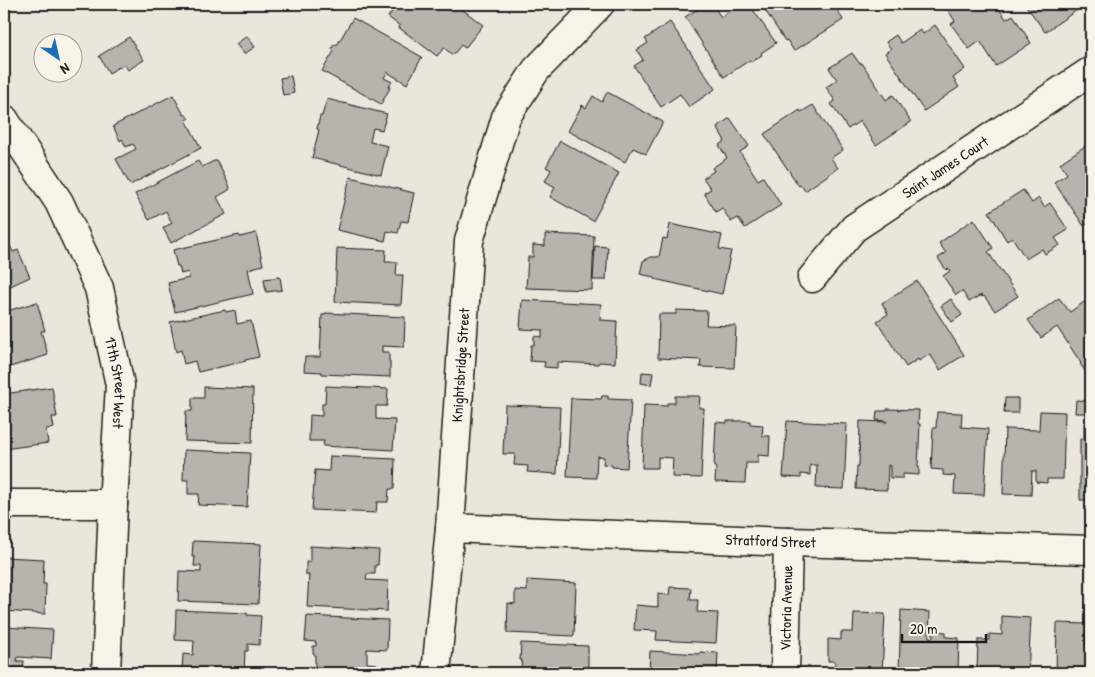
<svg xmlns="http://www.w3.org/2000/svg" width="1095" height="677" viewBox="0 0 1095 677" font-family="'Patrick Hand',sans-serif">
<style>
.building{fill:#b6b4ac;stroke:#1c1c1c}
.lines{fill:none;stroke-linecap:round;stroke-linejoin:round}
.minor-casing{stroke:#1c1c1c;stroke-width:31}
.minor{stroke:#f7f3e8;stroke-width:28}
.labels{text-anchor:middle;stroke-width:4;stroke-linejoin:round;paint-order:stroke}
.street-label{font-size:15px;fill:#1c1c1c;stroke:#f7f3e8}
</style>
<rect width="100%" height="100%" fill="#eae6dc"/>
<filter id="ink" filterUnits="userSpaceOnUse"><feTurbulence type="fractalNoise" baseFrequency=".02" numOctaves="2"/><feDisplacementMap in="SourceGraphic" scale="10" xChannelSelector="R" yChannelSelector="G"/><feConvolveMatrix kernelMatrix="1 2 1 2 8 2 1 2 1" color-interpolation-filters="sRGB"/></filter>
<g filter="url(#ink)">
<path class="building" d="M398,4H455L483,25L465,48L461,45L453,55L444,48L437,56L398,27L400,26L388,17Z
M706,4H712L721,17L733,9L729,4H749L776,43L761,53L762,55L751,62L750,60L724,77L685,17Z
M761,4H834L843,20L794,51L787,40L785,41Z
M952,4H996L1006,19L1013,15L1031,43L996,66L980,41L969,49L951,24L955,21L946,7Z
M1025,4H1076L1080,8L1045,32Z
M353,18L422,57L407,84L387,72L384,78L392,82L388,87L390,88L381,104L322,71L334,51L332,49L334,44L337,45Z
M670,22L715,89L689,107L680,94L661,107L634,66L643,60L637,50L648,43L645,39Z
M935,25L965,69L953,78L959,87L924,111L885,53L891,49L886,42L896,35L901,43L920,30L923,34Z
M247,36L255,47L244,54L236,44Z
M129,37L144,60L128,70L124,64L109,73L99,56Z
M852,53L860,64L862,63L886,100L893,95L911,122L876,145L860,121L848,129L831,104L835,101L826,87L837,80L829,68Z
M291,76L294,93L283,95L280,78Z
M607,92L663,122L646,154L633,148L625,162L568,131L582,105L586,108L593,96L602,102Z
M173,95L184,115L185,114L189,119L186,120L201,148L130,185L116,159L136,149L133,144L126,147L122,139L120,141L113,126Z
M327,99L387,114L382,130L373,128L370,142L388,146L381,175L312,158L319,130L317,129L320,116H322Z
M813,105L843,150L831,158L838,168L805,191L801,185L799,186L764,134L800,110L801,112Z
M730,118L749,146L740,152L758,180L763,177L781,205L745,228L738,218L731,222L722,208L716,212L704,193L711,189L703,178L714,171L712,168L727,158L719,145L725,141L717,127Z
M560,141L619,173L593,221L550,197L555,187L545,181L551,170L546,167Z
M1091,142V221L1084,226L1054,182L1067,174L1060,163Z
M198,161L202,167L214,161H217L230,187L229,190L217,197L226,214L171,243L163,228L172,223L166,211L149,220L135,194Z
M350,177L414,193L408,222L401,221L398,233L387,231L385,241L337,230Z
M1023,190L1032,203L1039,198L1044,207L1050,203L1068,230L1055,238L1060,245L1045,254L1042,249L1026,259L1012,237L1007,241L989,212Z
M974,219L993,248L988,252L1018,296L995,311L984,296L982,297L981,295L969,302L962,291L956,295L943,276L950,271L948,268L946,270L938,258L946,253L939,243Z
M670,224L722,235L719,249L731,251L722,294L654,279V277L640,274L643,261L651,257H659L663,238L667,239Z
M4,233L13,252L18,250L30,277L4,289Z
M256,233L263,265L248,269L253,294L175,312L168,283L189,278L188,272L181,274L179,266H177L173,250L239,235L240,237Z
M545,234L594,236L592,290L526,288L528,257H533V245L545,246Z
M595,246L608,247L606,280H593Z
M337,248L386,250L385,262H397L396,275H403L401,305L335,302Z
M280,277L282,290L266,292L264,279Z
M917,281L964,355L940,370L930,354L919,361L918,359L906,367L877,321L888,314L882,303Z
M1091,297V368L1086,372L1080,364L1081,363L1057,327L1041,338L1028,320L1059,298L1070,312Z
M951,299L962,315L952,322L941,306Z
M522,300L601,304L600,320L617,321L615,363L599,362L598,364L557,362V368L544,367L545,362L530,361L531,345H534V336L542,337V330L520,329Z
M37,302L45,331H41L48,355L4,369V312Z
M225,310L226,312L235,310L237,324L251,321L259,357L245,360L246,361L198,372L195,361L184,364L181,350L176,352L170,322Z
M676,310L707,311L706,325L736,326L734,368L700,367L701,360L658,358L659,314H676Z
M325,313L405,317L404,347L382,346V352H389V361H390V377L322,374V372L304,371L305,357H320L322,315H325Z
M642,372L653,373L651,385L641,383Z
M326,386L388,389L387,406H376V419L395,420L393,450L323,446L324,441H309L310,415L322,416V404H325Z
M52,387L57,417H52L54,428L46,429L48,443L4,449V394Z
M204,387L253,389L252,443L185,441L186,411H192V398H204Z
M602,396H608V399L631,400L627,468L612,467V465L603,464L604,457L597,456L596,478L567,477L571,398L601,399Z
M675,396H700L699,408H704L701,478L672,477L673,458L658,457V468H642L644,405L667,406V403H675Z
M1005,398H1018V413H1004Z
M1076,400L1090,401L1089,413H1075Z
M505,405L560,407L557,474L527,472L528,466L514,465L515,454H503Z
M887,409L919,410L918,424H920L918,466L919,467V475L903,474V478H890V466L888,465L887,490L856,489L857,466H859L860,421L887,422V421L876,420L877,411H887Z
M1040,411L1065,412L1063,479H1047V483L1036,482V471H1032L1031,495L1003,494L1005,429L1039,430Z
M937,412L962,413L961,427L988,429L984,495L954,494L955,476L943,475V470L931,469L933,428H936Z
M727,421H750V424L763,425L762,436H770L769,456L758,455V463H746L745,483L715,482L716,467H714L716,422L727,423Z
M787,421L847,424L844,489L816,488L817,465H810V475L801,474V478L783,477Z
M1084,423H1091V500H1080V439H1084Z
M184,450L250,453L247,507L198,505L199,494H188V480H183Z
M330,456L395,459L394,489H389L388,502H377L376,513L312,510L315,470L329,471Z
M193,541L261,544L258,604L178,601L179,571L201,572V566H194L195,557H192Z
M310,546L379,550L378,565H375V574H367L366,580L388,581L387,611L307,607L309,575H306V562H310Z
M4,557L44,559L43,584H46L45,614L4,611Z
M527,580L576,583L574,636L507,633L508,603L515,604V590L527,591Z
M670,587L691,588L690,600H698L697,612L718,613L716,643L656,640L657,631L634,630L636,605L658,607V594L669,595Z
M176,610L247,613V615L261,616L259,645L248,644V651H245L244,673L182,671L183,654L193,655L194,641L175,640Z
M901,610L930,612L929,637L933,638V631L946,632V637L959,638L958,673H899Z
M854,613L885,614L882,673H834L835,661H828V639L841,640V632H853Z
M307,616L388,620L387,650L367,649V663L377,664V673H315V654L313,653V646H316V642L305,641Z
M1002,616L1031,618L1028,673H977L978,640H989V634L1002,635Z
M1057,623L1087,624L1086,645H1091V673H1056Z
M4,627L53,630L51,659L18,657L17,661H24L23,673H4Z
M521,643L588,646V668L590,669V673H529V669H521L522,660H520Z
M650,651L700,654V652L718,653L717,673H649Z"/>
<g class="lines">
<defs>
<g id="minor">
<path id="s1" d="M4,119L59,202L99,288L120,385L113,504L106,673"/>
<path id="s2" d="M812,278L854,228L1091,71"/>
<path d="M4,504H113"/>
<path id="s3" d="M450,528L788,542L1091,550"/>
<path id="s4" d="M436,673L450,528L469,241L506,117L536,70L600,4"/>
<path id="s5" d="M785,673L788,542"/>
</g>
</defs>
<use href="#minor" class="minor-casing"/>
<use href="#minor" class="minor"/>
</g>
</g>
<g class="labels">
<g class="street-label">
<text dy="5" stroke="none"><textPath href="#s2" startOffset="175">Saint James Court</textPath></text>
<text dy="5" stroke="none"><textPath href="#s4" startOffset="309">Knightsbridge Street</textPath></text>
<text dy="5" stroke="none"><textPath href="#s1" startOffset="291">17th Street West</textPath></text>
<text dy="5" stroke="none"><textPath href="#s3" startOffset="321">Stratford Street</textPath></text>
<text dy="5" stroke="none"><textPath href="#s5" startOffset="65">Victoria Avenue</textPath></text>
</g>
</g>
<rect width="1095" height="677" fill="none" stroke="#f7f3e8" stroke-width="20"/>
<rect x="10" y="10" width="1075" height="657" fill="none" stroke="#1c1c1c" stroke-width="2" filter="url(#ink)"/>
<g transform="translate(58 58) rotate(146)"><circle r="24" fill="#f7f3e8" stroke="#9f9d96"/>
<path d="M0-4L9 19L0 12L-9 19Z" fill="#1f6fb2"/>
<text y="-8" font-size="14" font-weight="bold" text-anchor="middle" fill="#1c1c1c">N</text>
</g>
<path d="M902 634v8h84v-8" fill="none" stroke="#1c1c1c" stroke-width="2.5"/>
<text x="910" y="634" font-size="15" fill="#1c1c1c" stroke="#f7f3e8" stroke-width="4" paint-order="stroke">20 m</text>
</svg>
